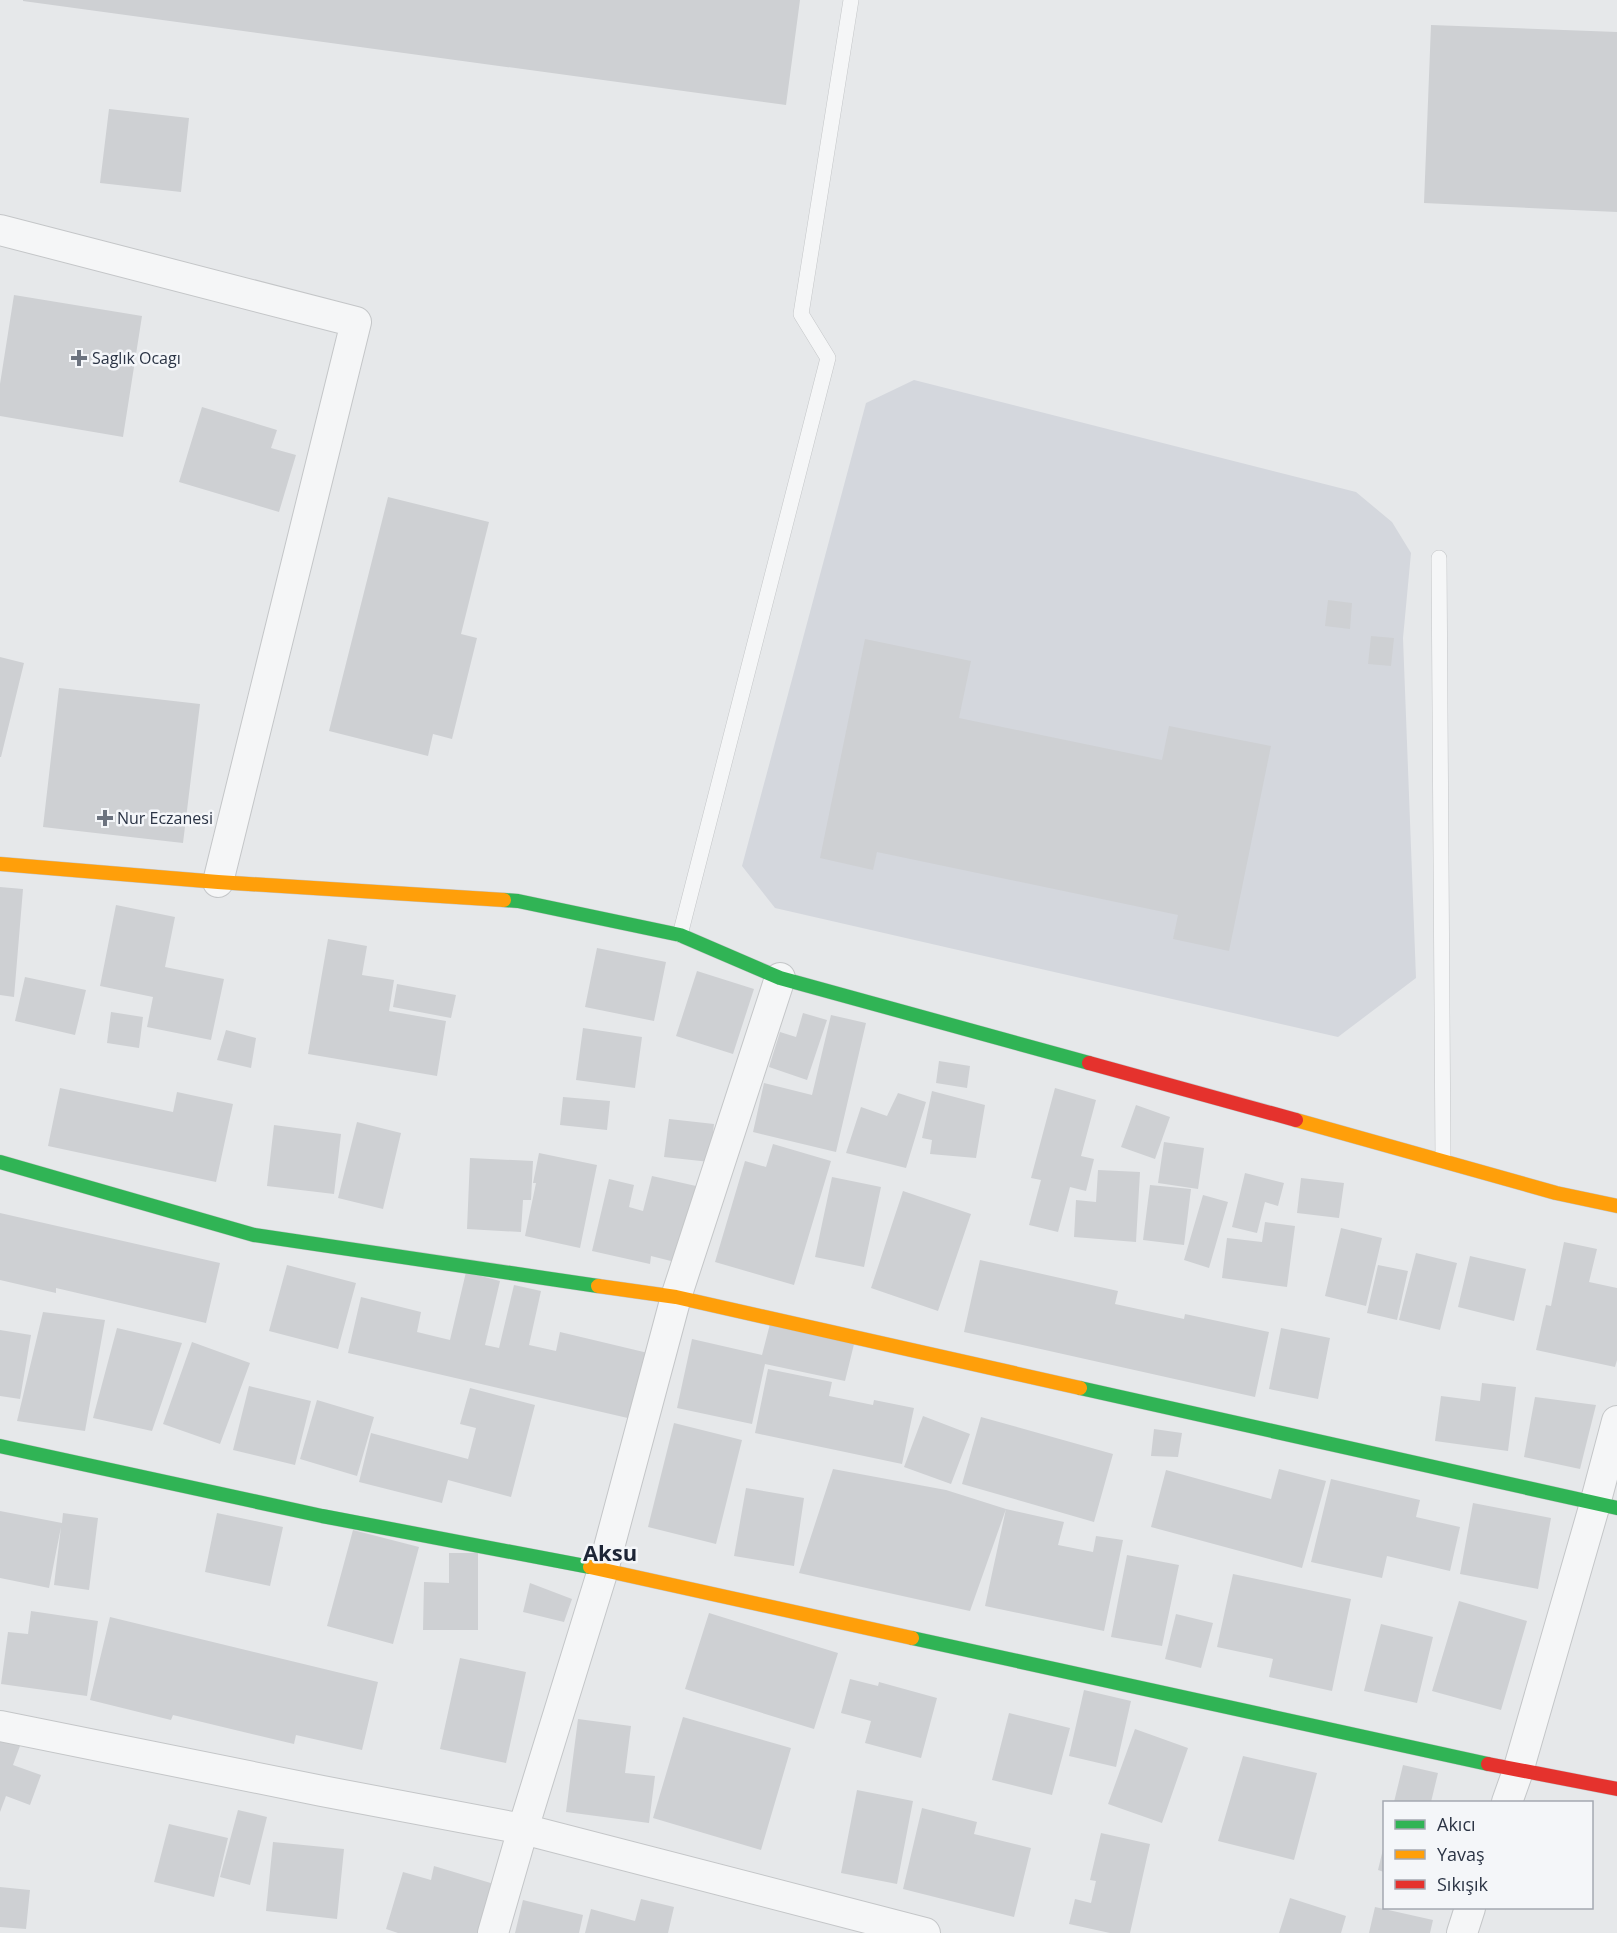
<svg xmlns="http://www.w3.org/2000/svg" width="1617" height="1933" viewBox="0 0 1617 1933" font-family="'Open Sans',sans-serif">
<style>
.built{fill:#d4d7dd}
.building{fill:#ced0d3}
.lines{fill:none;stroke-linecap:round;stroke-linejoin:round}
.lane-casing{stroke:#c4c6c8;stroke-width:16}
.street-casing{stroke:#c4c6c8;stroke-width:32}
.fast-casing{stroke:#c4c6c8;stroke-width:15}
.slow-casing{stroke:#c4c6c8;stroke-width:15}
.jam-casing{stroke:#c4c6c8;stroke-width:15}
.lane{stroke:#f5f6f7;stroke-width:15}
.street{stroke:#f5f6f7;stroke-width:30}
.fast{stroke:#30b455;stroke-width:14}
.slow{stroke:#ff9f0a;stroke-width:14}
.jam{stroke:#e5322d;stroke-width:14}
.poi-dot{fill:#6c737f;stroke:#f4f6f9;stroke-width:2}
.labels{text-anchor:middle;stroke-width:5;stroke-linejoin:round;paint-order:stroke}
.poi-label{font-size:16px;fill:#2b3445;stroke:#f4f6f9;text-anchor:start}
.district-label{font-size:22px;font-weight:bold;fill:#1d2536;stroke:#f4f6f9}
</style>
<rect width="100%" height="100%" fill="#e6e8ea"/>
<path class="built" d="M914,380L1356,492L1392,522L1411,553L1403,638L1416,978L1338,1037L775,908L742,866L866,403Z"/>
<path class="building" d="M23,0H800L786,105L23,1Z
M1431,25L1617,32V212L1424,203Z
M109,109L189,118L181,192L100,183Z
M14,295L142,316L123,437L0,416V384Z
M202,407L277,430L271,448L296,455L279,512L179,482Z
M388,497L489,522L461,634L477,638L452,739L433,734L428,756L329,731Z
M1328,600L1352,603L1350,629L1325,626Z
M1371,636L1394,638L1391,666L1368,664Z
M865,639L971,661L959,718L1162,760L1169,726L1271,746L1229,951L1173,939L1178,915L877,852L873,870L820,858Z
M0,657L24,663L1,757H0Z
M59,688L200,704L183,843L43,827Z
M0,887L23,889L14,997L0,995Z
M116,905L175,917L165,967L224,979L211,1040L147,1027L153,997L100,986Z
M328,939L367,946L362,975L394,980L389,1011L446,1021L437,1076L308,1054Z
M597,948L666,962L654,1021L585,1007Z
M697,971L754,989L733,1054L676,1036Z
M25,977L86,990L75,1035L15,1021Z
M397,984L456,995L451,1018L393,1007Z
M111,1012L143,1017L139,1048L107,1043Z
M803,1013L827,1020L807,1080L769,1067L780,1032L796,1037Z
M831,1015L866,1023L836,1152L753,1132L764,1083L812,1095Z
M583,1028L642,1037L635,1088L576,1080Z
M226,1030L256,1038L251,1068L217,1060Z
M939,1061L970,1066L967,1088L936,1083Z
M60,1088L173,1112L177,1092L233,1104L216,1182L48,1146Z
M1055,1088L1096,1100L1081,1156L1094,1159L1086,1191L1070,1187L1058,1232L1029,1225L1041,1180L1031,1178Z
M932,1091L985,1105L976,1158L930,1154L932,1140L922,1138Z
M898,1093L926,1102L906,1168L846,1153L861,1107L887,1116Z
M563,1097L610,1101L607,1130L560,1125Z
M1136,1105L1170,1117L1155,1159L1121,1147Z
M669,1119L714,1124L710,1162L664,1157Z
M357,1122L401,1133L383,1209L338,1198Z
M274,1125L341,1134L334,1194L267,1186Z
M1164,1142L1204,1148L1198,1189L1158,1183Z
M773,1144L831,1161L794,1285L715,1262L745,1161L766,1167Z
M539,1153L597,1165L580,1248L525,1236L536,1183H533Z
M470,1158L533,1161L531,1200H523L521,1232L467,1229Z
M1098,1170L1140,1172L1136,1242L1074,1237L1076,1200L1096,1202Z
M1245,1173L1284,1183L1278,1206L1265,1202L1257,1233L1232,1227Z
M652,1176L696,1186L679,1263L651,1256L650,1264L592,1251L609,1179L634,1185L629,1207L643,1211Z
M832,1177L881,1187L864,1267L815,1257Z
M1301,1178L1344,1183L1339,1218L1297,1213Z
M1150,1185L1191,1189L1184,1245L1143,1240Z
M903,1191L971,1214L938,1311L871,1288Z
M1203,1195L1228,1202L1209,1268L1184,1260Z
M0,1213L220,1263L206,1323L56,1288V1293L0,1280Z
M1265,1222L1295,1226L1287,1287L1222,1278L1227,1238L1262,1242Z
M1341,1228L1382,1238L1366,1306L1325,1296Z
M1564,1242L1597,1249L1589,1282L1617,1288V1360L1615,1367L1536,1350L1546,1305L1551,1306Z
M1416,1253L1457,1263L1440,1330L1399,1320Z
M1470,1256L1526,1269L1514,1321L1458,1307Z
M980,1260L1118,1291L1115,1304L1184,1319L1185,1314L1269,1332L1255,1397L964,1332Z
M287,1265L356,1283L338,1349L269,1331Z
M1378,1265L1408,1271L1397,1320L1367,1313Z
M466,1272L500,1281L485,1345L499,1348L514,1285L541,1291L529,1345L556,1351L560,1332L648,1353L632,1419L348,1353L361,1297L421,1312L417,1332L450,1340Z
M43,1312L105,1320L85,1431L17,1421Z
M771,1320L855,1340L845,1381L765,1364L752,1424L677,1408L692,1339L762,1355Z
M117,1328L182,1343L152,1431L93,1418Z
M1281,1328L1330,1338L1318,1399L1269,1389Z
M0,1330L31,1335L20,1399L0,1396Z
M192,1342L250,1363L220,1444L163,1424Z
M768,1369L832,1382L829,1396L873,1405L874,1400L914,1408L902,1464L755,1433Z
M1482,1383L1516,1387L1508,1451L1435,1441L1441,1396L1480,1401Z
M249,1386L311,1401L295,1465L233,1450Z
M470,1388L535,1405L511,1497L448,1480L442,1503L359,1482L371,1433L468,1459L476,1428L460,1424Z
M1535,1397L1596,1405L1580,1469L1524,1457Z
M317,1400L374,1417L357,1476L300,1459Z
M923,1416L970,1434L951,1484L904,1467Z
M981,1417L1113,1454L1094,1522L962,1484Z
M674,1423L742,1440L716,1544L648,1527Z
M1154,1429L1182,1433L1178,1457L1151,1456Z
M833,1469L946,1490L1006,1509L1064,1522L1058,1545L1093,1552L1096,1536L1123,1540L1104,1631L985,1606L1006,1509L970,1611L799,1573Z
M1279,1469L1326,1481L1302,1568L1151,1527L1166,1470L1271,1499Z
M1331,1479L1420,1500L1416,1517L1460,1527L1450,1571L1387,1556L1382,1578L1311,1562Z
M746,1488L804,1498L794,1566L734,1556Z
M1473,1503L1551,1518L1538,1589L1460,1574Z
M0,1511L62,1523L63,1513L98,1518L89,1590L54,1585L61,1527L49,1588L0,1578Z
M217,1513L283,1527L270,1586L205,1572Z
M353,1530L419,1547L393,1644L327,1626Z
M449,1553H478V1630H423L424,1582L449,1583Z
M1127,1555L1179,1565L1162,1646L1111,1637Z
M1233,1574L1351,1599L1332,1691L1269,1677L1273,1659L1217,1647Z
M530,1583L572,1599L564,1622L523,1612Z
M1459,1601L1527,1621L1501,1710L1432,1691Z
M31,1611L98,1621L87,1696L1,1684L8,1632L28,1634Z
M709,1613L838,1653L814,1729L685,1689Z
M1176,1614L1213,1623L1201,1668L1165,1659Z
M110,1617L378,1682L362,1750L296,1735L294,1744L173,1715L171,1720L90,1700Z
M1381,1624L1433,1637L1417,1703L1364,1691Z
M460,1658L526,1672L506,1763L440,1749Z
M850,1679L878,1686L879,1682L937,1698L921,1758L865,1743L871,1721L841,1713Z
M1084,1690L1131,1701L1116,1767L1069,1756Z
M1009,1713L1070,1728L1052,1795L992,1780Z
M683,1717L791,1748L761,1850L653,1818Z
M578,1719L631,1726L625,1773L655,1776L649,1823L566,1812Z
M1135,1729L1188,1748L1162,1823L1108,1804Z
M0,1739L20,1746L13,1765L41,1775L30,1805L6,1796L0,1812Z
M1243,1756L1317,1773L1294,1860L1218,1841Z
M1403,1765L1438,1773L1431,1802H1394Z
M857,1790L913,1801L897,1884L841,1873Z
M922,1808L977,1822L974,1834L1031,1848L1014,1917L903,1889Z
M238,1810L267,1817L250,1885L220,1877Z
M169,1824L228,1838L214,1897L154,1882Z
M1101,1833L1150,1844L1130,1933H1110L1069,1924L1075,1899L1091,1903L1096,1881L1090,1880Z
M273,1842L344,1849L337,1919L266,1911Z
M1384,1845V1872L1378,1870Z
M434,1866L494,1884L479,1933H398L386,1929L403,1872L431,1880Z
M0,1887L30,1890L26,1929L0,1927Z
M1290,1898L1346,1916L1341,1933H1279Z
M641,1899L674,1907L668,1933H585L591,1909L635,1921Z
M523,1900L583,1915L579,1933H515Z
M1375,1907L1433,1920L1430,1933H1369Z"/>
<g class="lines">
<defs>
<path id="lane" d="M1439,558L1443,1160
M680,935L828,358L801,314L851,0"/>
<path id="street" d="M0,230L356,322L218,882
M0,1726L322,1791L523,1829L925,1933
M1507,1802L1518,1771L1595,1504L1617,1421
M493,1933L523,1829L603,1570L676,1297L780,978
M1462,1933L1470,1908"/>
<path id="fast" d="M504,900L518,901L680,935L780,978L1089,1063
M0,1162L254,1235L598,1286
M1080,1388L1617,1508
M0,1446L322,1516L590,1567
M912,1638L1488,1764"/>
<path id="slow" d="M0,864L218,882L504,900
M1296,1120L1556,1193L1617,1206
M598,1286L676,1297L1080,1388
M590,1567L912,1638"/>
<path id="jam" d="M1089,1063L1296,1120
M1488,1764L1617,1789"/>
</defs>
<use href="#lane" class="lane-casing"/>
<use href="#street" class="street-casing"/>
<use href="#fast" class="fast-casing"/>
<use href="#slow" class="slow-casing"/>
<use href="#jam" class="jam-casing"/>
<use href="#lane" class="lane"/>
<use href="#street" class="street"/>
<use href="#fast" class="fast"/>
<use href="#slow" class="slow"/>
<use href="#jam" class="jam"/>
</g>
<g class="poi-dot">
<path d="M76 349h6v6h6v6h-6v6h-6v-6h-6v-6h6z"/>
<path d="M102 809h6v6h6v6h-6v6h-6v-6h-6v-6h6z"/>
</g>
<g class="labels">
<g class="poi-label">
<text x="92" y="364">Saglık Ocagı</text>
<text x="117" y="824">Nur Eczanesi</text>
</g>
<g class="district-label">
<text x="610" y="1561">Aksu</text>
</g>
</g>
<rect x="1383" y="1801" width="210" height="108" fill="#f4f6f9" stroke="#a4a8b1" stroke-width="1.5"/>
<rect x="1395" y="1820" width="30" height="9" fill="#30b455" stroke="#a4a8b1" stroke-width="1.5"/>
<text x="1437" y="1831" font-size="18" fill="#2b3445">Akıcı</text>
<rect x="1395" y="1850" width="30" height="9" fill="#ff9f0a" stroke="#a4a8b1" stroke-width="1.5"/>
<text x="1437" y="1861" font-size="18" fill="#2b3445">Yavaş</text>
<rect x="1395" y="1880" width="30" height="9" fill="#e5322d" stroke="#a4a8b1" stroke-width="1.5"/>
<text x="1437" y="1891" font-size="18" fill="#2b3445">Sıkışık</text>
</svg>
